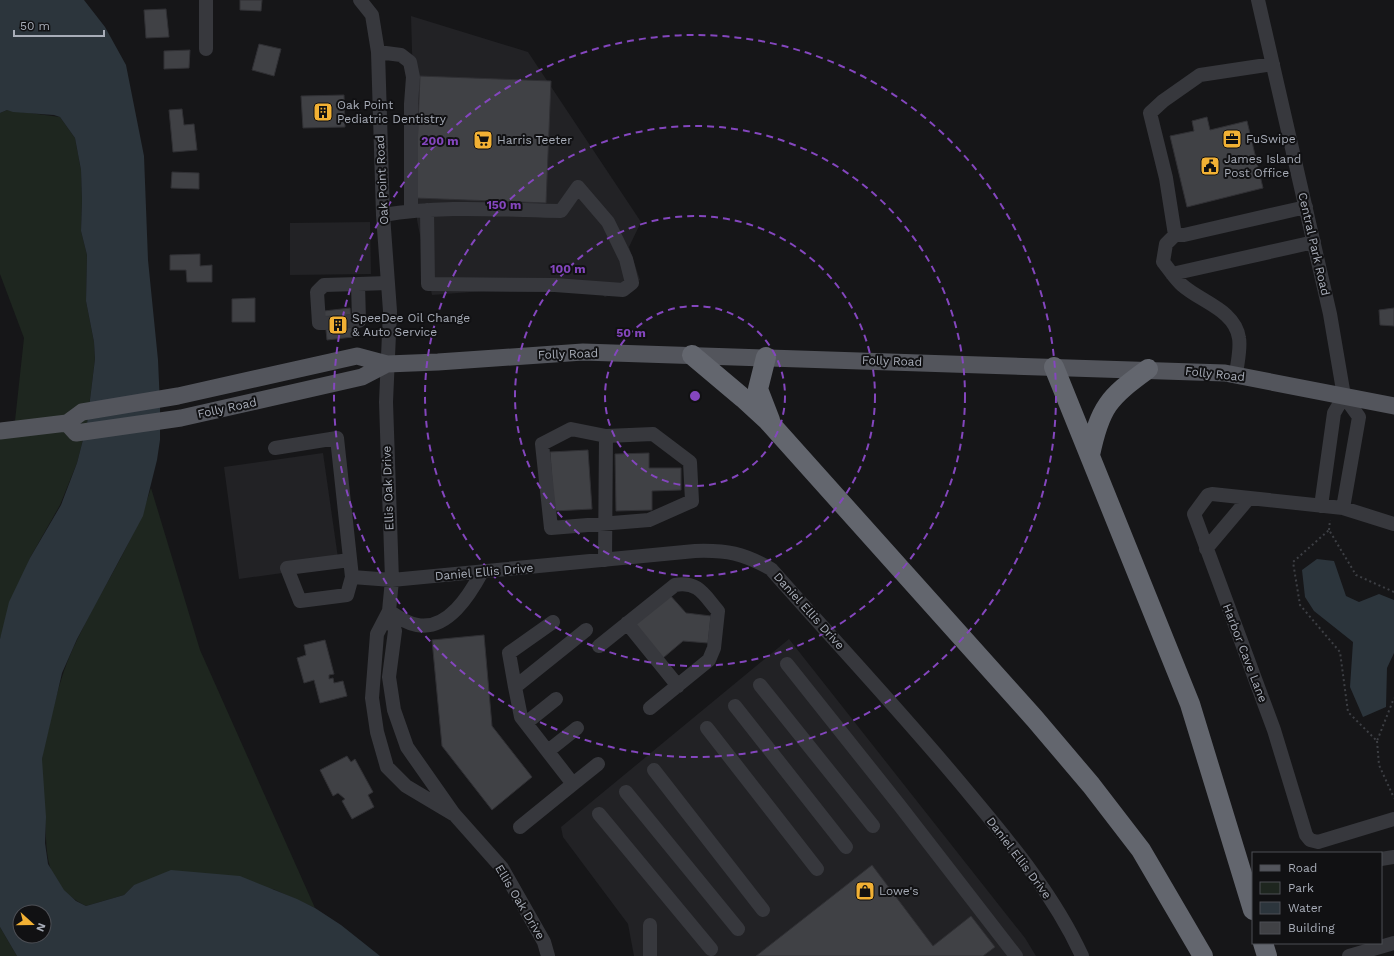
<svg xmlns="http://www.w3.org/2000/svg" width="1394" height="956" viewBox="0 0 1394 956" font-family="'Work Sans',sans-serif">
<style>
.built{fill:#222225}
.green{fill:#1e261f}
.water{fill:#2c353c;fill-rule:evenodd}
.building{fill:#404145;stroke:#303034}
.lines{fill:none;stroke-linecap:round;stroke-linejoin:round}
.minor-tunnel{stroke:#333438;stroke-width:14;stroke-dasharray:14 7;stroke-linecap:butt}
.path{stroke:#3d3f44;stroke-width:2;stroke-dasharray:2 3;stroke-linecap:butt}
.minor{stroke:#37383d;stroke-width:14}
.major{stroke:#53555c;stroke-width:17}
.highway{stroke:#63666e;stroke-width:20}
.ring{fill:none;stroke:#8446be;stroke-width:2;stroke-dasharray:7 5}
.labels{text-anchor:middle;stroke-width:4;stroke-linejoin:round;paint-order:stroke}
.poi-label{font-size:12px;fill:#a8adb8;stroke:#111113;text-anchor:start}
.street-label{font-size:12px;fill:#a8adb8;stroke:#111113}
.centre{fill:#8446be;stroke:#111113;stroke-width:2}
.ring-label{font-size:12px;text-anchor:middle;font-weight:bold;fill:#8446be;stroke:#111113;stroke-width:4;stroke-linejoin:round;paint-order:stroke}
</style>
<rect width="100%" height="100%" fill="#161618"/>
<path class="built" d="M411,16L528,52L641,222L629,247L640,280L605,297L589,283L432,295L417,220Z
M370,222L371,274L290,275V223Z
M323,453L339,565L239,579L224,467Z
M789,639L1025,938L1036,956H634L628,924L563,837L561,827Z"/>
<path class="green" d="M7,110L60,117L75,138L81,170L82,201L81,231L87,255L86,301L94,342L95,359L87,424L77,463L60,505L30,558L0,639V431L14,430L24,338L0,274V113Z
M151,488L200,650L315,908L273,889L134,885L124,895L86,906C44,885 47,857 45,816C45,798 40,777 42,759C43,748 47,737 49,726C56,696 63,668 77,640C101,589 134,543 151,488Z
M0,927L17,956H0Z"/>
<path class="water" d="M0,0H84L105,27L126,65L144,156L148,260L158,360L160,405V440L157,460L143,516L77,639L62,673L42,759L46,817L45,843L48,864L64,890L76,901L86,906L124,895L134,885L171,870L240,876L297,899L315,908L341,925L380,956H17L0,927V639L9,602L30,558L61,505L77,463L87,424L95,359L94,342L86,301L87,255L81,231L82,201L81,170L75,138L60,117L54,115L13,112L7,110L0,113ZM20,912H44V936H20Z
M1317,559L1334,561L1346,596L1359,602L1379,594L1394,600V653L1387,668L1386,707L1363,717L1350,687L1353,642L1314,611L1305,597L1302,570Z"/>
<path class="building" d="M240,0H262L261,11L240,10Z
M166,9L169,37L146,38L144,10Z
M259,44L281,49L274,76L252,70Z
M190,50L189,68L164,69V51Z
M420,76L551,81L546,203L415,198Z
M344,95L345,127L303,128L301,96Z
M182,109L184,125L194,124L197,150L173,152L169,110Z
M1207,117L1210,130L1247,121L1263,188L1187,207L1170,136L1194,131L1192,121Z
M172,172L199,173V189L171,188Z
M200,254V266L212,265V282H187L186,270H170V255Z
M255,298V322H232V299Z
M350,308L353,337L327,340L324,311Z
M1394,308V326L1380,325L1379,310Z
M588,450L592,509L554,511L550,452Z
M649,453V468H681V490L652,491V510L616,511L615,454Z
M669,594L686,613L711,616L708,643L683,641L663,658L634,625Z
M484,635L492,726L532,777L492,810L442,746L432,640Z
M325,640L334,674L329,675V679L333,678L334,683L343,681L347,696L320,703L314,680L304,683L297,658L306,655L304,645Z
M347,756L351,762L355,759L373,792L368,795L374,807L352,819L342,801L345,799L338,793L333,796L320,770Z
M872,865L933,946L971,916L995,947L983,956H756Z"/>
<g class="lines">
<path class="minor-tunnel" d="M325,323L351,321"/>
<path class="path" d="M1329,530L1330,520
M1394,592L1356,575L1329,530L1293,562L1300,605L1340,652L1348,712L1377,741L1394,698
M1377,741L1379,765L1394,798"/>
<path class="minor" d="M360,0L372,15L378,52L383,215L390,311L386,402L392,580L389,611L395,631L389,677L394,710L407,747L454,814L502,868L544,942L548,956
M1258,0L1330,314L1344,396L1359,417L1343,508
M206,49V0
M378,52L401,55L410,62L413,77L411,104V210
M383,215C442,205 502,210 561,211L578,187L608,222L626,259L632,283L623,290L555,285L428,284L427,210
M1175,235L1166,178L1150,113L1163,101L1200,75L1273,64
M1172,274L1314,242
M358,284L388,283
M325,323H319L317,292L324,285L358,284L359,321H351
M1236,375C1237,364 1241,349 1239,338C1235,310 1201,302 1182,285C1175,279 1169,269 1163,262L1166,244L1175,235H1184L1306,207
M275,448L337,438L352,577L392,580L695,551C727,550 743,553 771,569C838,645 908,719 972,797C1013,846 1055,897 1082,956
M1321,506L1334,413L1344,396
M1394,524L1343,508L1212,494L1208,495L1194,514L1274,730L1306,835L1310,840L1318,842L1394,819
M1206,549L1249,498
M350,560L287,568L300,601L347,595L352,577
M605,560L606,436L653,434L690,462L692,501L649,520L551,528L542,444L571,429L606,436
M389,611L377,634L372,698L377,732L387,767L406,786L453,814
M389,611C398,617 406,623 417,625C448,631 470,594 482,572
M627,623L678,686
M599,646L675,585C699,581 704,595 718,611L714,648L709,660L650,708
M787,664L900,806L1016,956
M760,685L873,826
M515,687L509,653L553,622
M735,706L846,847
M526,723L556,699
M707,728L817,869
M548,751L577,728
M654,770L763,910
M573,784L598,764
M626,792L738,929
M599,814L711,949
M520,827L573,784L521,717L515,687L586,630
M1381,859L1394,857
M650,925V956
M1349,956L1394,943"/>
<path class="major" d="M67,423L76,433L181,418L362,377L387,364
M0,431L67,423L82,412L178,396L357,356L387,364L438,362L583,352L1225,373L1394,406"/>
<path class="highway" d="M692,355L743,398L768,421L1035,719L1091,785L1141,850L1203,956
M766,357L758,389L770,420
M1054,367L1190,704L1253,910
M1090,455C1100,407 1108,398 1148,369
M1263,943L1267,956"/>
</g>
<g class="ring">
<circle cx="695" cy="396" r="90"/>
<circle cx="695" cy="396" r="180"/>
<circle cx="695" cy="396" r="270"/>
<circle cx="695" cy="396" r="361"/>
</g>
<defs>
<symbol id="building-square" viewBox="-11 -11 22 22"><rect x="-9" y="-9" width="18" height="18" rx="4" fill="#f2b134" stroke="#111113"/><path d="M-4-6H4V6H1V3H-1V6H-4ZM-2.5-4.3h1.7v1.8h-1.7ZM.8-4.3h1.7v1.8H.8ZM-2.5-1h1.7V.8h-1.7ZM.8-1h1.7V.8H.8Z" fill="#111"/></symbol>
<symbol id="office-square" viewBox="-11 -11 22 22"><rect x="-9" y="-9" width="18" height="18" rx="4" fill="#f2b134" stroke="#111113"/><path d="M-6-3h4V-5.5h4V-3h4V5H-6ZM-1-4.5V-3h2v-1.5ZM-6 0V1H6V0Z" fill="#111"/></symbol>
<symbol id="supermarket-square" viewBox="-11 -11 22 22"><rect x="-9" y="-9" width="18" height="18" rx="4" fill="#f2b134" stroke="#111113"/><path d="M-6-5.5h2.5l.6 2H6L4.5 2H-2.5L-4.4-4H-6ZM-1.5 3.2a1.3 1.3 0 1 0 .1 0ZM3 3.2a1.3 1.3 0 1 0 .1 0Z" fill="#111"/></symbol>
<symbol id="civic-square" viewBox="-11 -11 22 22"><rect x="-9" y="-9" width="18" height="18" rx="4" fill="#f2b134" stroke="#111113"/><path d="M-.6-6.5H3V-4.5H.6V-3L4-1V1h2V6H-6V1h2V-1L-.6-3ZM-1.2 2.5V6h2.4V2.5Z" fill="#111"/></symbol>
<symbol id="shop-square" viewBox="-11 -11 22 22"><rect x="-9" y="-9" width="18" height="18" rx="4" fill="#f2b134" stroke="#111113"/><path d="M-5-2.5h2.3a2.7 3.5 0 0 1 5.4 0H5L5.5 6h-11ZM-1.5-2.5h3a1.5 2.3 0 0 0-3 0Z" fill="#111"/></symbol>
</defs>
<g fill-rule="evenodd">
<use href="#building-square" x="312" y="101" width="22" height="22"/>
<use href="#office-square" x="1221" y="128" width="22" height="22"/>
<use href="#supermarket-square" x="472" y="129" width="22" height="22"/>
<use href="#civic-square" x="1199" y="155" width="22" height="22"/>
<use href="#building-square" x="327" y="314" width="22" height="22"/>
<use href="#shop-square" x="854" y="880" width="22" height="22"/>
</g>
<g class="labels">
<g class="poi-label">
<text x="337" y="109">Oak Point<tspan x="337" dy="14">Pediatric Dentistry</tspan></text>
<text x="1246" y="143">FuSwipe</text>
<text x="497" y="144">Harris Teeter</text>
<text x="1224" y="163">James Island<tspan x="1224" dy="14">Post Office</tspan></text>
<text x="352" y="322">SpeeDee Oil Change<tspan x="352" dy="14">&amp; Auto Service</tspan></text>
<text x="879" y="895">Lowe's</text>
</g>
<g class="street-label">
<text transform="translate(382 180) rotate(-93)" y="4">Oak Point Road</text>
<text transform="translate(1314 244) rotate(77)" y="4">Central Park Road</text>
<text transform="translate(568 354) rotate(-2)" y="4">Folly Road</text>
<text transform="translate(892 361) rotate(2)" y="4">Folly Road</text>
<text transform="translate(1215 374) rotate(6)" y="4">Folly Road</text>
<text transform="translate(227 408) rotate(-12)" y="4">Folly Road</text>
<text transform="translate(388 488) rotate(-92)" y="4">Ellis Oak Drive</text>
<text transform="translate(484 572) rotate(-5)" y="4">Daniel Ellis Drive</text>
<text transform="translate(809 611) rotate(48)" y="4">Daniel Ellis Drive</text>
<text transform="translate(1245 653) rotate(69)" y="4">Harbor Cave Lane</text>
<text transform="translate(1019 858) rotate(53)" y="4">Daniel Ellis Drive</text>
<text transform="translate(520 902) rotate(59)" y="4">Ellis Oak Drive</text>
</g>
</g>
<circle cx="695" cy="396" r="6" class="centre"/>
<g class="ring-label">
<text x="440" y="145">200 m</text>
<text x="504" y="209">150 m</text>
<text x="568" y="273">100 m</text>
<text x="631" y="337">50 m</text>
</g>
<rect x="1252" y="852" width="130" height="92" fill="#111113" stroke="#4d4f55"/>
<rect x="1260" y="865" width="20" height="6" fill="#53555c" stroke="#4d4f55"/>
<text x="1288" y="872" font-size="12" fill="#a8adb8">Road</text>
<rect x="1260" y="882" width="20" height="12" fill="#1e261f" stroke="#4d4f55"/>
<text x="1288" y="892" font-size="12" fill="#a8adb8">Park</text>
<rect x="1260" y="902" width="20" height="12" fill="#2c353c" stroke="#4d4f55"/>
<text x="1288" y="912" font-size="12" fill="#a8adb8">Water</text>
<rect x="1260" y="922" width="20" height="12" fill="#404145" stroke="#4d4f55"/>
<text x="1288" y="932" font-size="12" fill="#a8adb8">Building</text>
<g transform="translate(32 924) rotate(111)"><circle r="19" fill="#111113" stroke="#4d4f55"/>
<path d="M0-3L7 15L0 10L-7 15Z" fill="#f2b134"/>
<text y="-6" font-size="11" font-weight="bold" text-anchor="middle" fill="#a8adb8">N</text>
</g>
<path d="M14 30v6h90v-6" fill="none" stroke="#a8adb8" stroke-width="2"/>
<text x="20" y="30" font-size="12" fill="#a8adb8" stroke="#111113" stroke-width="3" paint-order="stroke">50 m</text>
</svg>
